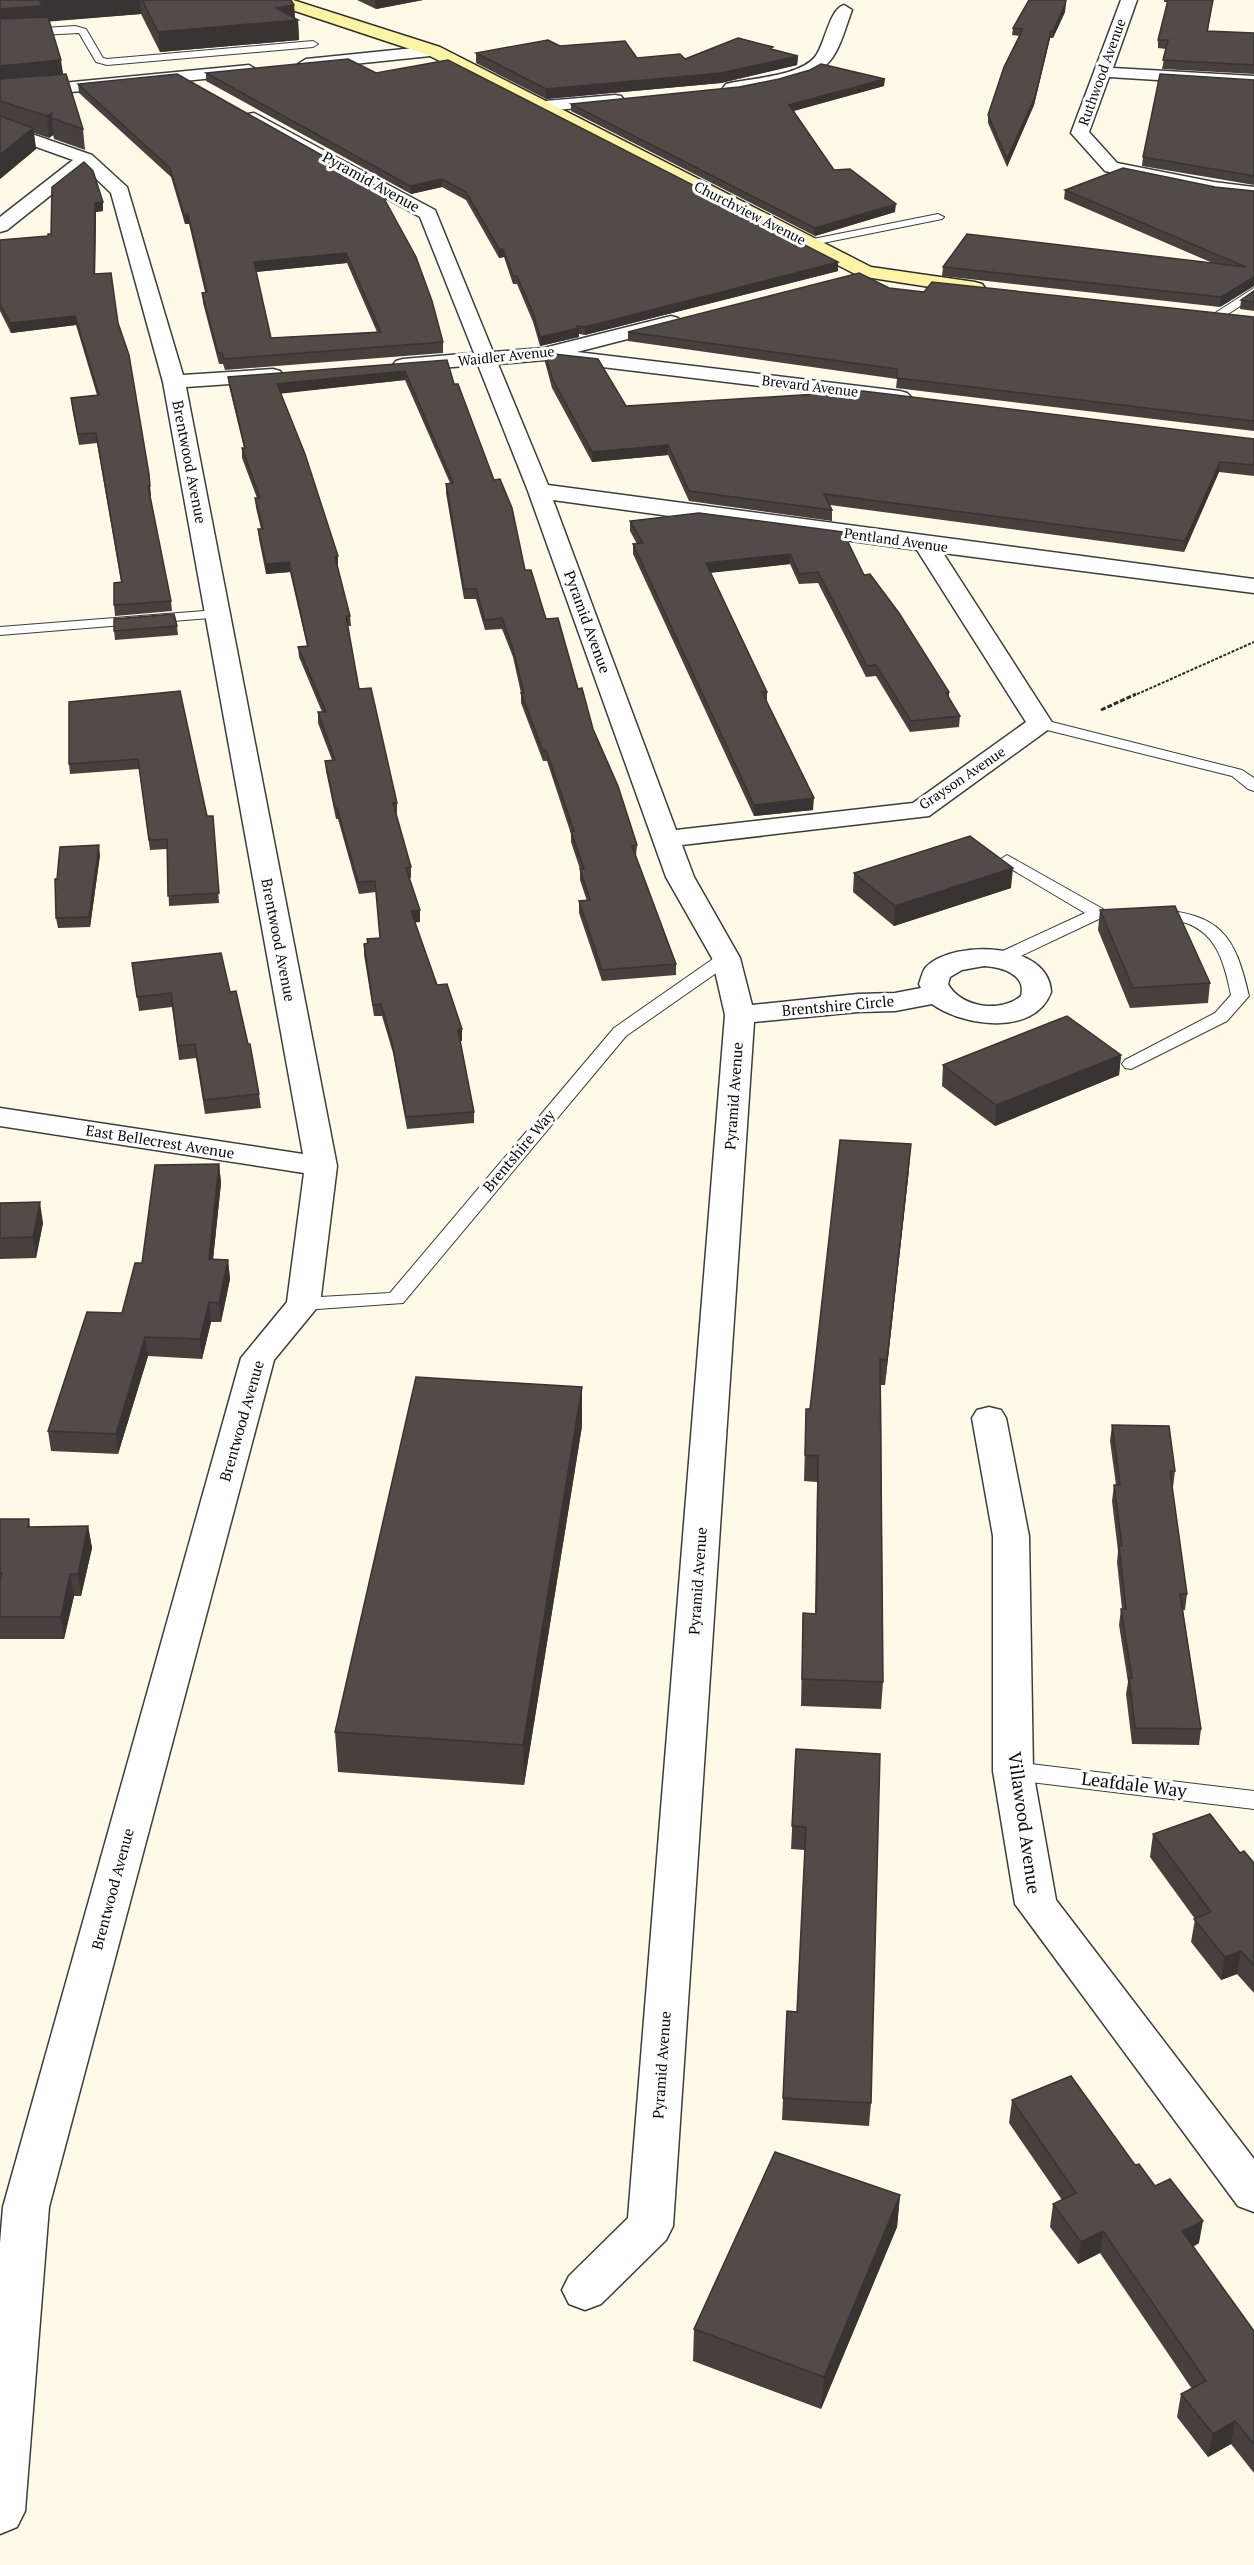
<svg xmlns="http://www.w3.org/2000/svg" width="1254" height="2565" viewBox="0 0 1254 2565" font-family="'PT Serif',serif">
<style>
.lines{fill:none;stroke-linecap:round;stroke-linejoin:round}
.lane-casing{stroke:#3d3d3d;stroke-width:2}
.street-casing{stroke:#3d3d3d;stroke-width:3}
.secondary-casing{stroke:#2c2c2c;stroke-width:3}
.path-far1{stroke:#2c2c2c;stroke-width:2;stroke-dasharray:3 1.5;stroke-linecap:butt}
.path{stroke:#2c2c2c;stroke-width:3;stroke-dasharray:5 2;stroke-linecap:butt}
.lane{fill:#fff;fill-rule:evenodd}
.street{fill:#fff;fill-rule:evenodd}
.secondary{fill:#fcf4a4;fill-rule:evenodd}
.wall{fill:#47403d;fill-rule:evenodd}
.shaded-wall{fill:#393432}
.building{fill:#524b47;stroke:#393432;stroke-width:1.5;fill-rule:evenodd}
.labels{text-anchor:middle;stroke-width:6;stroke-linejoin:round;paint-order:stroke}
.far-street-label{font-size:14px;fill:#0a0a0a;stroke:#fff}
.street-label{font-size:15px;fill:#0a0a0a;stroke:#fff}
.near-street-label{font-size:18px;fill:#0a0a0a;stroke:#fff}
</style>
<rect width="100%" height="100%" fill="#fefae7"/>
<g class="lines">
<defs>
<path id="lane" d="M75,26L86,29L103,58L107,59L313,41L318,44L313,47L107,65L96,62L79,33L0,37V31Z
M938,214L944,217L942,219L808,246L802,243L808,240Z
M1254,288V297L1222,318H1214L1212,315Z
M217,610L222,611L224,614L222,617L0,635V627Z
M1040,719L1242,770L1254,778V791L1248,789L1232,776L1035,727L1032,724L1035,721Z
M1007,855L1103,909L1105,913L1103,917L1006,963H994L992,959L994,955L1085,913L1001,863L999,860Z
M1154,909C1220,914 1235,934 1249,996L1227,1021L1131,1069L1125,1068L1122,1064L1125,1060L1215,1013L1231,995C1225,966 1218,934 1186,923C1174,919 1160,921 1148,918L1146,914L1148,910Z
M726,953L732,954L734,958L732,962L626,1036L403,1303L303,1310L296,1308L293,1304L296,1300L303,1298L390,1293L614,1028L720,954Z
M1013,1762L1254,1791V1809L1013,1780L1005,1777L1001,1771L1005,1765Z"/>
<path id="street" d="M1121,0H1137L1113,68L1254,76V86L1109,77L1089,132L1117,163L1214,182L1254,187V199L1214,194L1105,171L1071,133Z
M844,5L852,10C845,28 840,52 826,65C807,84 758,89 732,93L726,92L723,88L726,84C750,78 798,77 815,57C825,45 829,9 844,5Z
M434,46L442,51L440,55L306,69L298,64L306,59Z
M249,65L257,70L255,74L0,99V89Z
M615,95L621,96L624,100L621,104L545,111L539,110L536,106L539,102L545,101Z
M254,113L435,210L493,352L544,348L671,316L678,318L681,322L678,326L577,352L900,391L907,393L911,397L907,401L900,403L544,360L498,364L548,485L1254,579V593L943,553L1053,724L1049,729L929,816L682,845L694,877L740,958L752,1005L858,994L895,993L921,988L919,984C921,979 922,972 926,967C954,939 1049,942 1051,992C1035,1037 962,1026 932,1004L895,1011L858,1012L754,1022L673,2226L666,2240L601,2304L585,2310L569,2304L562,2290L569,2276L628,2218L725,1015L712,958L666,877L528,491L478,365L403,371L396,369L393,365L396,361L403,359L474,353L420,217L248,122L245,118L248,114ZM553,500L917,550L1026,722L913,803L676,830ZM984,966C1001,967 1027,974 1021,996C1001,1013 961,1008 948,984L950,977L962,970Z
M0,123L92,155L127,187L183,375L273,369L280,371L283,375L280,379L273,381L186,387L337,1166L320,1304L274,1360L49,2207L25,2511L17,2527L0,2534V2243L3,2207L241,1358L287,1302L304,1173L0,1126V1108L303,1154L163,382L111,193L85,168L7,230L0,232V217L73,160L0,134Z
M989,1407L1001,1410L1006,1418L1029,1536L1033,1771L1056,1900L1254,2159V2212L1238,2206L1015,1904L993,1771V1536L972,1418L977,1410Z"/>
<path id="secondary" d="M269,0H293L440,47L871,267L975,282L982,284L985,288L982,292L975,294L859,276L428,55L271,3Z"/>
</defs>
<use href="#lane" class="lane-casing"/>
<use href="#street" class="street-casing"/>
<use href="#secondary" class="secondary-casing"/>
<path class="path-far1" d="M1133,696L1254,642"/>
<path class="path" d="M1101,710L1136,694"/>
<use href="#lane" class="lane"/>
<use href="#street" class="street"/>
<use href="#secondary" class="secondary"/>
</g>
<path class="wall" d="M0,0H291L294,5L295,19L298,20L299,40L160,52L141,14L49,21L63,74L83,129L85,150L54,139L53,135L49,138L34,133L36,149L0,179Z
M357,0H423L376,9Z
M1066,0L1065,12L1053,38H1050L1034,105L1007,167L988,123V115L1020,36L1012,35L1013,28Z
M1164,0H1213L1208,31L1254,33V74L1162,69L1166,49L1158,48V40L1168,2H1164Z
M560,46L637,58L685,59L773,50L798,56L797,65L721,83L546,99L476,63V53Z
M206,73H376L790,238L838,262V271L585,335L579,334V337L540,346L533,322L517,284H513L504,257L499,258L466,200L442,187L411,194L206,81Z
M1254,80V185L1142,166L1143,157Z
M78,84L384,199L443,342V353L225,370L223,364H219L203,303L202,293L205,292L189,224H185L171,177L79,93ZM347,263L377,332L271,338L256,272Z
M884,86L794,111L834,170L895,212L815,236L571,111V104Z
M52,187L103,211L96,212L95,274L118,323L151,496H150L171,601L172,611L115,616L114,605L121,582L97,443L79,445L72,408L71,398L97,395L76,325L11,333L0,311V240L48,236L51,234Z
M1215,187L1254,286L1220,307L942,276L943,267L1215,264L1064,199L1065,190Z
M889,288L924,292L1254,317V431L896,388L897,379L628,341V332Z
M1254,291V311L1240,309L1241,300Z
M545,353L626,406L1254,439V476L1219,472L1184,552L830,505L832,510V521L689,501L668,455L592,462L552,388L545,362Z
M447,360L454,384L525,570L578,689L593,729L637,845L636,856L676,964V975L602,981L579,913V901H587L580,880V869L571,842V834L547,761H543L521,703V693L513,657L502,629L485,630L476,599H464L446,493V484L450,483L405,380L281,393L338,566H337L350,616L351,626H348L359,689L397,803V814H396L411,867V878H409L420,922H415L437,985L462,1029V1041H460L474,1112V1123L407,1129L393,1053L382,1016H374L364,955V944L367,943V939L380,938L376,892L359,894L338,819H336L326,771L325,761L332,760L318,723V712H322L299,657L298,647L307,646L290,572L266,574L259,539L258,529H261L256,508L255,498H257L242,458V448H244L229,386L228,377Z
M699,513L864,575L949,692V698L960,716L959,727L910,732L876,676L866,677L818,583L799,584L790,564L710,573L767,692V702L813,810L754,816L633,554V544H637L630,531V521Z
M177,626L178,635L115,640L114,631Z
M69,702L207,816H213L219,903L169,906L167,849L150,850L139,769L70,774L69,764Z
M100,855L90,927L58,928L56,918L57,879Z
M854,873L1011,888L894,926L853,892Z
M1100,910L1210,983L1208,1003L1130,1008L1098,930Z
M132,963L230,992L259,1094L261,1108L205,1114L196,1058L179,1060L172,1007L139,1011Z
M1121,1055L1119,1075L995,1126L942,1086L943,1065Z
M219,1164L221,1183L213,1259L228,1260L230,1279L221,1322H211L202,1359L148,1356L118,1454L51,1451L48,1431L122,1313L142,1263Z
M909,1169L885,1385H881L883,1682L881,1709L801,1706L803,1613L815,1614L817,1482L804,1481L806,1409H810Z
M0,1203L43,1223L36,1258L0,1259Z
M1112,1425L1175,1471L1173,1487H1172L1187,1594L1185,1610H1183L1201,1729L1199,1745L1132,1744L1126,1694L1128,1682L1119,1625L1121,1609H1122L1117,1562L1118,1551L1112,1501L1114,1485H1116L1110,1441Z
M582,1426L524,1785L338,1772L335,1732Z
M0,1519H29L30,1527L88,1526L92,1548L81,1596H74L64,1639H0Z
M796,1749L871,2103L869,2126L782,2120L787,2011L797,2012L805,1850L791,1849Z
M1153,1834L1240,1853L1254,1863V1993L1237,1974L1221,1980L1191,1942L1195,1919L1150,1857Z
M1012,2100L1135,2165L1199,2243L1193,2247L1254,2331V2473L1231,2444L1208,2457L1177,2417L1181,2394L1192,2389L1100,2253L1078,2264L1050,2227L1053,2204L1062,2200L1009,2123Z
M900,2195L897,2227L821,2409L693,2361L694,2329Z"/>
<path class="shaded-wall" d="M64,0H140L141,14L44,22L0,29V9L40,2Z
M375,0H423L376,9Z
M1066,0L1065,12L1053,38V31Z
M294,5L295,20H298L299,40L160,52L158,32Z
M1051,31L1050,38L1034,105L1007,167V159Z
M798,56L797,65L721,83L546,99V89Z
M61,60L64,80L0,87V66Z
M885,79L884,86L789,112V105Z
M52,113L53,135L49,138L47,116Z
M33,128L36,149L0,179V155Z
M442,179V187L411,194L410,186Z
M384,190V200L380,191Z
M103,202V211L96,212L95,284L94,274L95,203Z
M896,204L895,212L815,236V228Z
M188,214L189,224H185L184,215Z
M499,249H503L504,257L499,258Z
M346,253L347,263L255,272L254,262Z
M838,262V271L585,335V327Z
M1254,277V286L1220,307L1221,297Z
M75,316L76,325L11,333L10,323Z
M579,328V337L540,346V337Z
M405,371V380L278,394L277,384Z
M668,445V455L592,462V452Z
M1220,462L1219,472L1184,552L1185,541Z
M149,474L151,496L149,497L148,486Z
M790,554V564L705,573L706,563Z
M338,556V566L335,567V557Z
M289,562L290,572L266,574V564Z
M814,798L813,810L754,816V805Z
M99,845L100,855L90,927L89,917Z
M1013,868L1011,888L894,926L895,906Z
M420,910V922L411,923V911Z
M462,1029V1041H459L458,1030Z
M1121,1055L1119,1075L995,1126L996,1105Z
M911,1144L909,1169L885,1385L887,1360Z
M219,1164L221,1183L211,1279L209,1259Z
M40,1202L43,1223L36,1258L33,1237Z
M228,1260L230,1279L221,1322L219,1303Z
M209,1302L211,1322L202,1359L200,1339Z
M145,1337L148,1356L118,1454L116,1434Z
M582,1387V1426L524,1785L523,1745Z
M88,1526L92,1548L81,1596L78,1574Z
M70,1574L74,1596L64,1639L61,1617Z
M1241,1951L1237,1974L1221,1980L1225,1957Z
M900,2195L897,2227L821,2409L824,2377Z
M1203,2221L1199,2243L1178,2254L1182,2231Z
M1103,2231L1100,2253L1078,2264L1081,2242Z
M1235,2421L1231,2444L1208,2457L1213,2434Z"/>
<path class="building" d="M0,0H64L40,2L42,6L0,9Z
M142,0H291L294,5L276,8L298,20L158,32Z
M1029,0H1066L1065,5L1053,31H1051L1035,97L1007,159L988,115L1004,67L1023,29L1013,28Z
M1168,0H1213L1207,31L1254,33V65L1163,60L1168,40H1158Z
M48,17L61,60L0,66V19Z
M738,38L773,47L771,49L798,56L721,73L546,89L476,53L548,40L560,46L625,41L637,58L680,54L685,59Z
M348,59L376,73L448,60L791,235L787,236L838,262L585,327L577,326L579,328L540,337L533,313L517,276H513L503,249H499L466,192L442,179L410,186L206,73Z
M821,64L885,79L789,105L834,170L850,169L896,204L815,228L571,104L739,87L779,79L810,70Z
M66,74L83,129L51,118L52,113L47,116L0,101V79Z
M177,74L384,190L380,191L416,257L432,301L443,342L224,359L222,353H218L202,293L207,292L188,214L184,215L170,168L78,84ZM346,253L381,332L271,338L254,262Z
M1160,74L1254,80V176L1143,157Z
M0,116L33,128L0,155Z
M84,162L93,171L103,202L95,203L94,274L111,273L118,323L129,355L149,474L150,486H148L171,601L114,605V583L122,582L96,433L78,434L71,398L99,395L75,316L10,323L0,304V240L48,236V234H51L52,187Z
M1123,168L1215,187L1254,191V277L1221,297L943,267L967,234L1246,267L1065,190Z
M859,273L889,288L924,292L932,282L1254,317V421L897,378V369L628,332Z
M1254,291V302L1241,300Z
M545,353L598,359L626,406L863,391L1254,439V465L1220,462L1185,541L824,494L832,510L689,491L668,445L592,452L552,378Z
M447,360L454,384H458L494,480L500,479L512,508L525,570H531L546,619L558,618L578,689L582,688L593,729L618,786L637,845L632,846L676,964L602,970L579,901L590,900L580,869H584L571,831H574L546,750L543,751L521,693H524L512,646L502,618L485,620L476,589H464L446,484L453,483L405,371L277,384L305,454L338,556L335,557L350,616H346L359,689L371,688L397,803H393L411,867L406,868L420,910L411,911L437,985L447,984L462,1029L458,1030L474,1112L406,1117L392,1042L381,1004L373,1005L364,944L368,943L367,939L380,938L375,881L358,882L337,808H335L325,761L335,760L318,712H326L298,647L308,646L289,562L266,564L258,529H263L255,498H260L242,448H245L228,377Z
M699,513L843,532L864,575L870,574L899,613L949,692L946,693L960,716L911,721L876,665L867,666L818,572L799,574L790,554L706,563L767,692H762L814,798L754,805L633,544L643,543L630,521Z
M174,614L177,626L114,631V619Z
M180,691L207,816H213L219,893L168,896L167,839L149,840L138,759L69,764V702Z
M970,836L1013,868L895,906L854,873Z
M99,845L89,917L56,918L55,879H57L60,847Z
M1175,906L1210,983L1133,988L1100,910Z
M221,953L230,992L236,991L248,1044H250L259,1094L204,1100L195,1044L178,1046L171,993L137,997L132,963Z
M1067,1016L1121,1055L996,1105L943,1065Z
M840,1140L911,1144L887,1360L880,1359L883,1682L802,1679L803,1613L816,1614L817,1583L818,1456L805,1455L806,1409H810Z
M219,1164L209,1259L228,1260L219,1303L209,1302L200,1339L145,1337L116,1434L48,1431L87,1312L122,1313L135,1263H142L155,1165Z
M40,1202L33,1237L0,1238V1203Z
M416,1377L582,1387L523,1745L335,1732Z
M1112,1425L1169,1426L1175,1471H1170L1187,1594H1180L1201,1729L1135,1728L1129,1678H1132L1121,1609H1126L1119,1546H1122L1114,1485H1120Z
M0,1519H29L28,1527L88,1526L78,1574H70L61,1617H0V1580L2,1573H0Z
M796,1749L880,1754L871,2103L783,2098L787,2011L797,2012L806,1827L792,1826Z
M1210,1814L1240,1853L1244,1851L1254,1863V1965L1241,1951L1225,1957L1194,1919L1211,1912L1153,1834Z
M1071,2076L1135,2165L1139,2164L1155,2186L1170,2179L1203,2221L1182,2231L1254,2331V2444L1235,2421L1213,2434L1181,2394L1206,2381L1103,2231L1081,2242L1053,2204L1076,2193L1012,2100Z
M775,2152L900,2195L824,2377L694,2329Z"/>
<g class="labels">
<g class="far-street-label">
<text transform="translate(1102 72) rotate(-70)" y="5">Ruthwood Avenue</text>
<text transform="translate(750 213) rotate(27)" y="5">Churchview Avenue</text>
<text transform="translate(506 356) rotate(-6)" y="5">Waidler Avenue</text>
<text transform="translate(810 386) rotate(7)" y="5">Brevard Avenue</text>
<text transform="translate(896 540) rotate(8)" y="5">Pentland Avenue</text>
<text transform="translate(962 778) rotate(-34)" y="5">Grayson Avenue</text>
</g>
<g class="street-label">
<text transform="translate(371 182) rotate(29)" y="5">Pyramid Avenue</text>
<text transform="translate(189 462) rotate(79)" y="5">Brentwood Avenue</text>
<text transform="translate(587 622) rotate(70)" y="5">Pyramid Avenue</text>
<text transform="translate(278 940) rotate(79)" y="5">Brentwood Avenue</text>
<text transform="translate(838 1006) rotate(-5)" y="5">Brentshire Circle</text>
<text transform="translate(734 1096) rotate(-86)" y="5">Pyramid Avenue</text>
<text transform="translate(160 1142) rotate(9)" y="5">East Bellecrest Avenue</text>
<text transform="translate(519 1151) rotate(-50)" y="5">Brentshire Way</text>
<text transform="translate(242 1421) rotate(-74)" y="5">Brentwood Avenue</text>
<text transform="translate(698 1581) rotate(-86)" y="5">Pyramid Avenue</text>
<text transform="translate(113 1889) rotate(-75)" y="5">Brentwood Avenue</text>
<text transform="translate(662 2065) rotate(-86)" y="5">Pyramid Avenue</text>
</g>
<g class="near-street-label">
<text transform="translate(1134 1785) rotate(7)" y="6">Leafdale Way</text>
<text transform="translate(1024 1823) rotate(82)" y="6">Villawood Avenue</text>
</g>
</g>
</svg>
